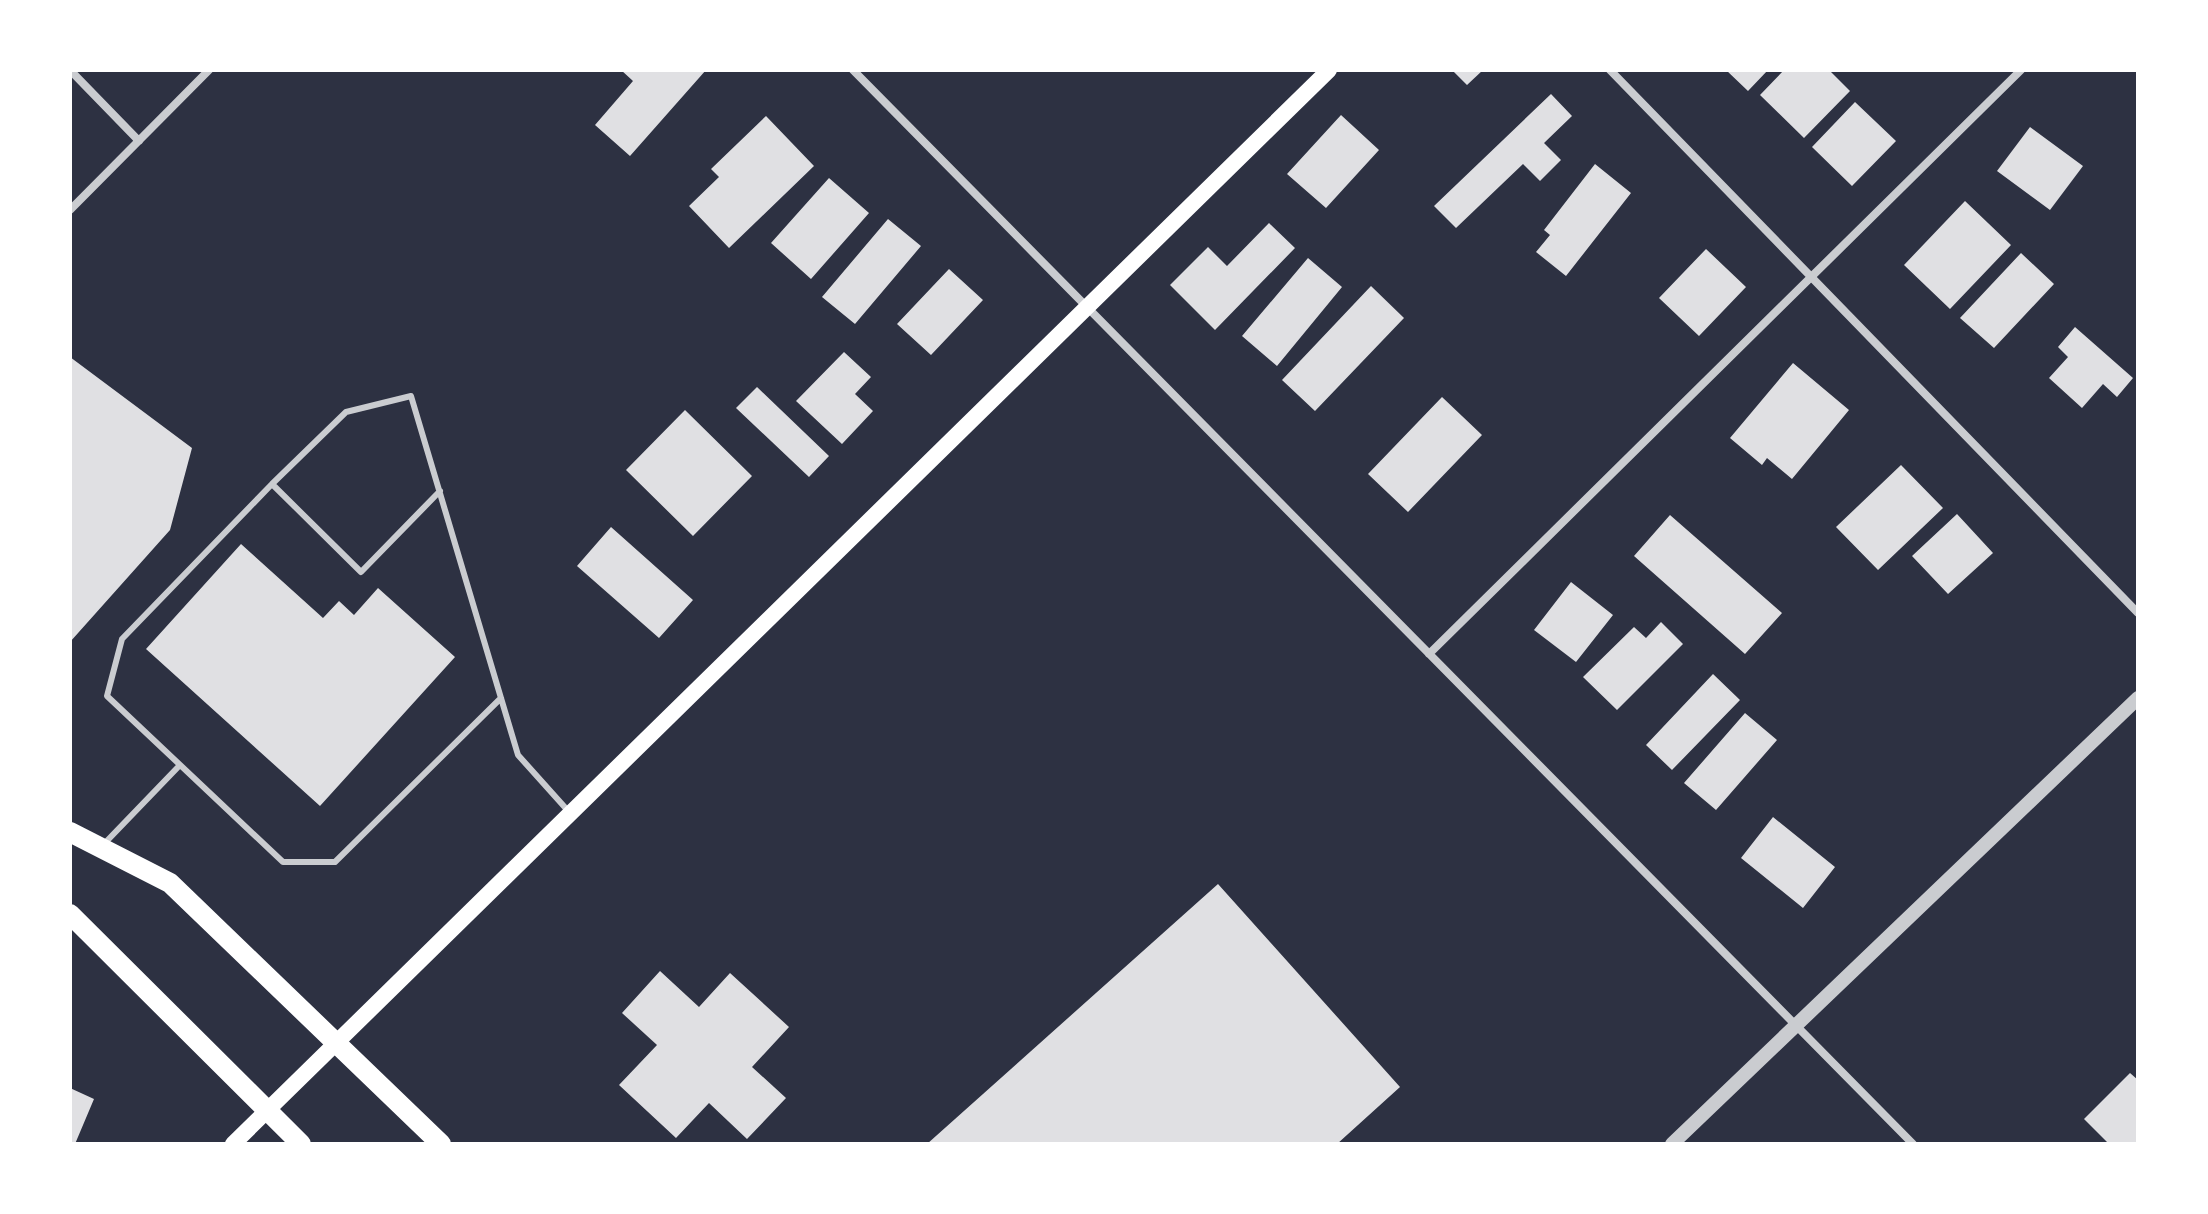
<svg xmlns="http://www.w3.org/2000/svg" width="2208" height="1214" viewBox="0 0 2208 1214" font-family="Karla,sans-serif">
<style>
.building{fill:#e0e0e3}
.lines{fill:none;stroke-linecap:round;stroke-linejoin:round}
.service{stroke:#caccd0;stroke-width:6}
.minor{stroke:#caccd0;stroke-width:8}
.tertiary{stroke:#caccd0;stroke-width:14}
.secondary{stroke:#fff;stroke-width:16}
.primary{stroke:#fff;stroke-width:20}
</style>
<rect width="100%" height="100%" fill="#2d3142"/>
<path class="building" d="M621,70H706L630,156L595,125L633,81Z
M1452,70H1483L1467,85Z
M1726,70H1768L1748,91Z
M1784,70H1829L1850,91L1804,138L1760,95Z
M1551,94L1572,116L1544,143L1561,160L1540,181L1523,164L1456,228L1434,206Z
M1855,102L1896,141L1852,186L1812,147Z
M1341,115L1379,150L1326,208L1287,174Z
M766,116L814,166L729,248L689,206L719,177L711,169Z
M2030,127L2083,166L2050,210L1997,171Z
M1595,164L1631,193L1566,276L1536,252L1550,235L1544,230Z
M829,178L869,213L811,279L771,243Z
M1965,201L2011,245L1950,309L1904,265Z
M888,219L921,246L855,324L822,297Z
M1269,223L1295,248L1215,330L1170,285L1208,247L1227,266Z
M1706,249L1746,287L1699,336L1659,298Z
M2021,253L2054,284L1994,348L1960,318Z
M1308,258L1342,287L1277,366L1242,336Z
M949,269L983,300L931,355L897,324Z
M1371,286L1404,318L1315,411L1282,380Z
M2075,327L2133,378L2117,397L2103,384L2082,408L2049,378L2068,357L2058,347Z
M844,352L871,377L855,394L873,411L842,444L796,401Z
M70,357L192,448L170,530L70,642Z
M1793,363L1849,410L1792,479L1767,458L1762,465L1730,438Z
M757,387L829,456L809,477L736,408Z
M1442,397L1482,435L1408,512L1368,474Z
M685,410L752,476L693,536L626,470Z
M1901,465L1943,508L1878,570L1836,527Z
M1957,514L1993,553L1948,594L1912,556Z
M1670,515L1782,613L1745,654L1634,556Z
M611,527L693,600L659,638L577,566Z
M241,544L323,618L339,601L354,615L378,588L455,657L320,806L146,649Z
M1571,582L1613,615L1576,662L1534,630Z
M1661,622L1683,644L1617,710L1583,677L1634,627L1646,638Z
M1713,674L1740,700L1672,770L1646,745Z
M1745,713L1777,740L1716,810L1684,783Z
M1773,817L1835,867L1803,908L1741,858Z
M1218,884L1400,1087L1337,1144H927Z
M660,971L699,1007L730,973L789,1027L752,1067L786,1098L747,1139L709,1103L676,1138L619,1085L657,1045L622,1013Z
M2130,1073L2138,1080V1144H2109L2084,1119Z
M70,1088L94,1099L75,1144H70Z"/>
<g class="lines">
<path class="service" d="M272,484L361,572L440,491
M501,698L335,862H283L107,696L122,639L272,484L346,412L411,396L518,755L570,813
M102,846L180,765"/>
<path class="minor" d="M70,70L139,141
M853,70L1913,1144
M1610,70L2138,613
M70,210L209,70
M1429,654L2021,70"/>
<path class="tertiary" d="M1672,1144L2138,698"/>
<path class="secondary" d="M233,1144L1329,70"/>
<path class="primary" d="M70,832L170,883L441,1144
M70,914L301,1144"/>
</g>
<rect width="2208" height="1214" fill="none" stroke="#ffffff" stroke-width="144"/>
</svg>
